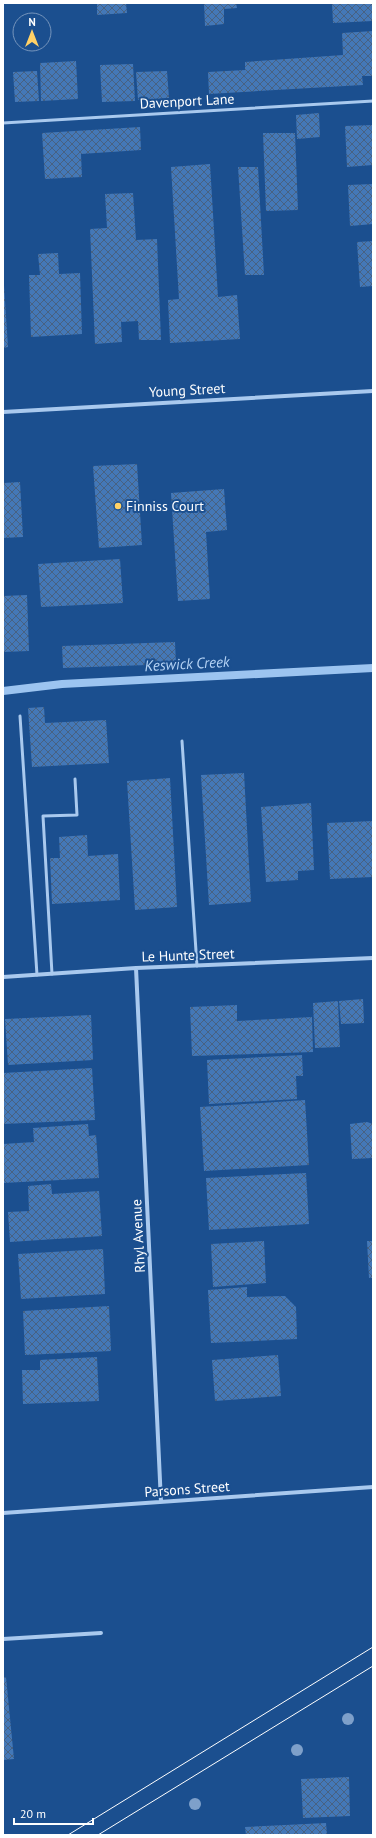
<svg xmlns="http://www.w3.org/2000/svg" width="376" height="1838" viewBox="0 0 376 1838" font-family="'PT Sans',sans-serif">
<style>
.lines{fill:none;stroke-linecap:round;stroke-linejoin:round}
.stream{stroke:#9cc4f0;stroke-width:8}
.building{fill:url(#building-cross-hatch)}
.lane{stroke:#a9c9ee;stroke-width:3}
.street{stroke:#a9c9ee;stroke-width:4}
.tram{stroke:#fff;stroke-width:1}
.tree{fill:#7ea0ca}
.poi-dot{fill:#ffd166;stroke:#1b4f8f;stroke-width:1.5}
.labels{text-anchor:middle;stroke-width:4;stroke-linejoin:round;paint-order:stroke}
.street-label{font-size:14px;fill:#fff;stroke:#1b4f8f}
.poi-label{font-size:14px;fill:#fff;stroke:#1b4f8f;text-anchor:start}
.water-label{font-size:15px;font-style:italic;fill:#b5d3f5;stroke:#1b4f8f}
</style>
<defs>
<pattern id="building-cross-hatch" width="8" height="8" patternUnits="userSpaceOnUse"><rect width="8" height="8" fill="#4478b7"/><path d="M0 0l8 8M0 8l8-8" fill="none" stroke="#486282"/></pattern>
</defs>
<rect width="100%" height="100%" fill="#1b4f8f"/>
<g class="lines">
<path class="stream" d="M3,691L62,684L373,668"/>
</g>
<path class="building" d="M97,3H126L127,13L97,15Z
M204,3H236L237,8L224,9V24L205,26Z
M332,3H373V21L333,23Z
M373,31V76H362L363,85L209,94L208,72L245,70V62L343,55L342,33Z
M76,61L78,99L41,101L40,63Z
M133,64L135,101L102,102L100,65Z
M37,71L39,101L15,102L13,72Z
M167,71L169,98L138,100L136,72Z
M319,113L320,137L297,139L296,115Z
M373,125V165L347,167L345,126Z
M140,127L141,150L81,154L82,177L45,179L42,133Z
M263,133H295L298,210L266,211Z
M210,164L218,297L237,295L240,339L170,343L168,300L179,299L171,167Z
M238,167H258L264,275H245Z
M373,184V224L350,226L348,185Z
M133,193L136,240L157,239L161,340H139L138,321L121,322L122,342L95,344L90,229L107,228L105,194Z
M373,241V286L360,287L357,242Z
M58,253L59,274L80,273L82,334L31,337L29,275H40L38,254Z
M3,270L8,347L3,348Z
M137,464L142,545L99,548L93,466Z
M20,482L23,537L3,538V483Z
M224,489L227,530L206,532L210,599L178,601L171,493Z
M120,559L123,603L41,607L38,564Z
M27,595L29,651L3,652V596Z
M175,642L176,664L63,668L62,646Z
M44,707L45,723L106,720L109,763L32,767L28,708Z
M244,773L251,902L209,905L201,775Z
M170,778L177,907L135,910L127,781Z
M311,803L314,870L298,871V880L266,882L261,807Z
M373,821V877L330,879L327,823Z
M87,835L88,856L118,854L120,900L52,904L50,858H60L59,837Z
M363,999L364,1023L341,1024L339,1001Z
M338,1001L340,1047L315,1048L313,1003Z
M237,1005V1021L312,1017L313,1052L192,1056L190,1007Z
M91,1015L93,1060L8,1065L5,1019Z
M302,1055L303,1076H296L297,1099L209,1104L207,1060Z
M92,1068L95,1120L3,1124V1073Z
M305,1100L309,1165L204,1171L200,1107Z
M367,1122L373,1124V1158L352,1159L350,1124Z
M88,1124L89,1136L96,1135L99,1178L3,1183V1144L34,1142L33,1128Z
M306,1173L309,1224L209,1230L206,1178Z
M51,1184L52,1194L99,1191L102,1236L10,1242L8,1212L29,1211L28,1186Z
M264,1241L266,1283L213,1287L211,1244Z
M367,1241H373V1278H369Z
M103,1249L105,1294L21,1299L18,1254Z
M247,1287V1297L285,1296L296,1307L297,1339L211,1343L208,1290Z
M109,1306L111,1351L25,1355L23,1311Z
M278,1355L281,1396L215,1401L212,1360Z
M97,1357L99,1401L23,1404L22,1370H40V1360Z
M6,1677L14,1759L3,1760V1678Z
M349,1777L350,1816L303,1818L301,1779Z
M326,1823L327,1835H246L245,1827Z"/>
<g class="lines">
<path class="lane" d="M3,123L373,101
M20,716L37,975
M182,741L197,966
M52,974L43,816L77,815L75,779"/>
<path class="street" d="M3,412L373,391
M136,968L161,1502
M3,977L136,968L373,958
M3,1513L373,1487
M3,1639L101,1633"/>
<path class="tram" d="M68,1835L373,1647
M98,1835L373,1666"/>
</g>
<g class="tree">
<circle cx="348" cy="1719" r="6"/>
<circle cx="297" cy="1750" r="6"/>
<circle cx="195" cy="1804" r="6"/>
</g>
<circle class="poi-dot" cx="118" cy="506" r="4"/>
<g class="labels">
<g class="street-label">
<text transform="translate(187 101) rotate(-3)" y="5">Davenport Lane</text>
<text transform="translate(187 390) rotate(-3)" y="5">Young Street</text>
<text transform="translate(188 955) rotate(-2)" y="5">Le Hunte Street</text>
<text transform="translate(138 1236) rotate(-93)" y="5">Rhyl Avenue</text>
<text transform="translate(187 1489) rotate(-4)" y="5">Parsons Street</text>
</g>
<g class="poi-label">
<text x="126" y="511">Finniss Court</text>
</g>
<g class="water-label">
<text transform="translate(187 664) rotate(-3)" y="5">Keswick Creek</text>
</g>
</g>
<rect width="376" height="1838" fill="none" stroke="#ffffff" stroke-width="8"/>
<g transform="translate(32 32)"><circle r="19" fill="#1b4f8f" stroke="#7695bc"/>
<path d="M0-3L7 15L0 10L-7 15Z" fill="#ffd166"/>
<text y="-6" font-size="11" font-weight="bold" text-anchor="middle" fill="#ffffff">N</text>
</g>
<path d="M14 1818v6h79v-6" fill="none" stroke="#ffffff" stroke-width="2"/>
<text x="20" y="1818" font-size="12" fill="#ffffff" stroke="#1b4f8f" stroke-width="3" paint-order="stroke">20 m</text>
</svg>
